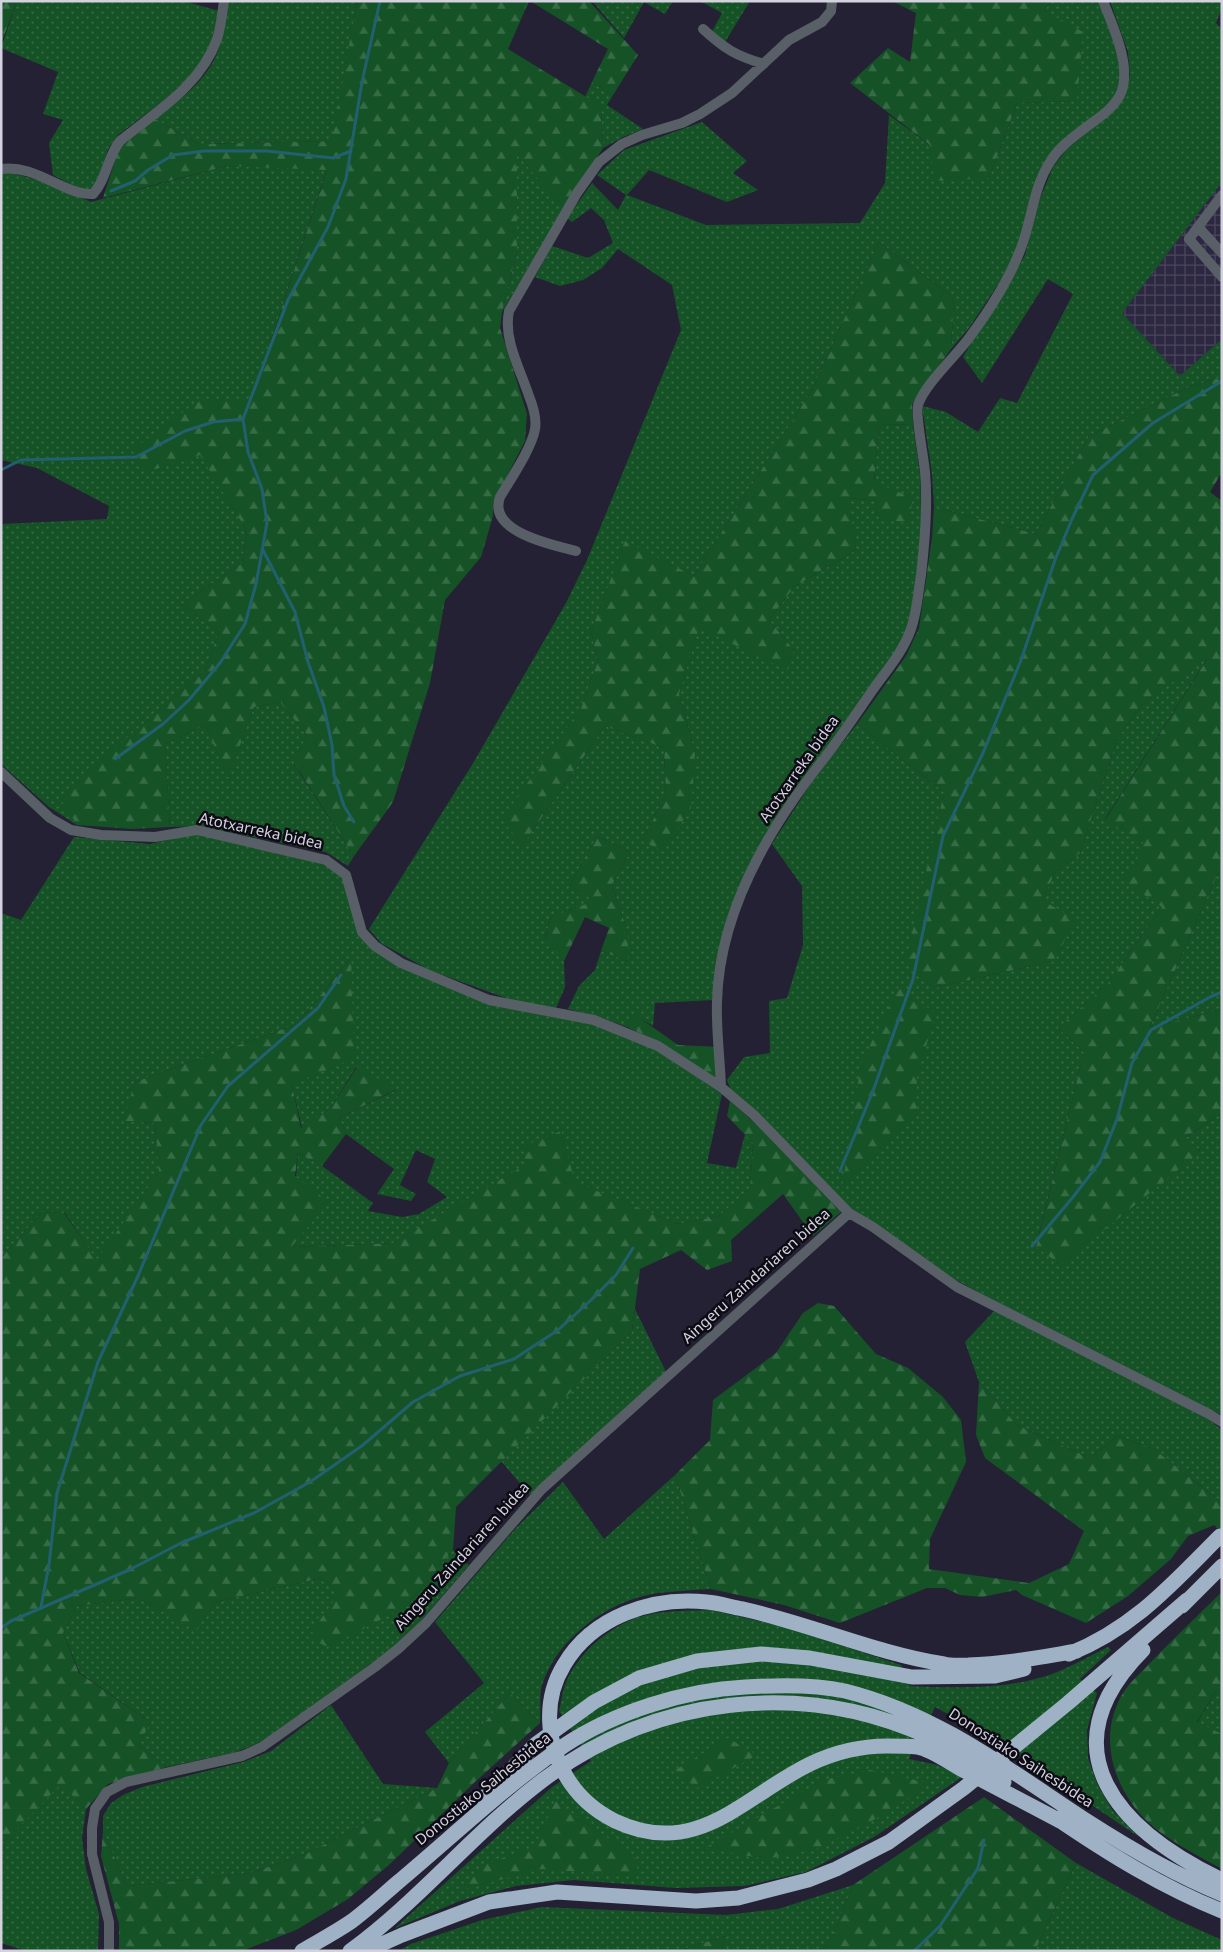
<svg xmlns="http://www.w3.org/2000/svg" width="1223" height="1952" viewBox="0 0 1223 1952" font-family="'Noto Sans',sans-serif">
<style>
.industrial{fill:url(#industrial-grid)}
.grass{fill:url(#grass-dots)}
.forest{fill:url(#forest-firs)}
.lines{fill:none;stroke-linecap:round;stroke-linejoin:round}
.stream{stroke:#22606f;stroke-width:3}
.street{stroke:#585f67;stroke-width:10}
.highway{stroke:#9eb1c5;stroke-width:15}
.labels{text-anchor:middle;stroke-width:5;stroke-linejoin:round;paint-order:stroke}
.street-label{font-size:15px;fill:#d4d2df;stroke:#0d0c15}
</style>
<defs>
<pattern id="industrial-grid" width="8" height="8" patternUnits="userSpaceOnUse" patternTransform="scale(1.25)"><rect width="8" height="8" fill="#2d2841"/><path d="M0 4h8M4 0v8" fill="none" stroke="#4b465c"/></pattern>
<pattern id="grass-dots" width="8" height="8" patternUnits="userSpaceOnUse" patternTransform="scale(1.25)"><rect width="8" height="8" fill="#155326"/><path d="M2 2h.1M6 6h.1" fill="none" stroke="#366b45" stroke-width="1.8" stroke-linecap="round"/></pattern>
<pattern id="forest-firs" width="22" height="20" patternUnits="userSpaceOnUse" patternTransform="scale(1.25)"><rect width="22" height="20" fill="#155326"/><path d="M5 1l3.5 6h-7zM16 11l3.5 6h-7z" fill="#366b45"/></pattern>
</defs>
<rect width="100%" height="100%" fill="#242134"/>
<path class="industrial" d="M1222,182V339L1180,376L1122,313Z"/>
<path class="grass" d="M17,1H184L219,11L210,46L202,60L186,80L163,101L118,135L108,149L98,181L92,188L82,190L53,175L49,143L63,120L43,114L58,72L1,48Z
M228,1H357L333,141L199,144L155,119C179,100 207,81 218,51C223,36 224,17 228,1Z
M592,1H673L665,14L644,2L624,38Z
M700,1H750L722,47L708,39L722,13Z
M1050,1H1100L1117,53L1121,77L1114,97L1098,113L1061,142L1009,268L969,328L951,349L954,298L879,242L812,390L694,576L625,542L591,632L598,661L581,708L503,819L522,846L605,726L664,748L666,795L642,841L695,753L679,694L699,627L794,650L769,620L794,587L856,550L848,498L876,501L877,516L908,523L912,498L874,483L879,424L913,425L920,475L922,539L916,592L908,629L893,655L746,874L714,1000L655,1003L653,1026L634,1015L627,1027L596,1016L568,1009L579,986L595,970L601,951L628,961V933L612,885L630,852L597,836L570,885L595,901L551,917L545,938L564,961L565,987L556,1008L517,1002L429,970L381,943L369,929L472,765L566,603L587,560L681,330L672,285L618,249L602,268L583,280L560,286L535,277L552,246L588,258L613,243L604,220L591,208L572,222L567,218L592,183L618,210L626,195L597,175L624,150L702,122L747,161L733,173L758,190L727,202L649,170L627,195L706,225L860,223L885,183L889,115L930,145L989,178L1017,103L1076,101L1045,11Z
M1110,1H1222V8L1216,23L1222,29V182L1122,313L1180,376L1222,339V377L1189,387L1089,436L1036,534L934,507L932,474L922,406L946,412L978,432L1000,398L1017,403L1073,294L1048,279L982,383L963,357L1025,255L1040,199L1053,167L1067,149L1112,112L1125,96L1130,75L1128,52Z
M592,82L613,95L607,105L643,129L623,137L603,148L601,107L585,97Z
M517,154L564,208L502,312L517,251Z
M227,166L327,169L251,401H198L146,471L200,454L247,531L242,563L181,605L219,632L205,670L60,797L77,825L49,807L1,764L2,524L107,519L109,506L37,468L1,460V173L9,172L51,184L91,202Z
M1209,656L1105,819L1144,843L1162,907L1107,985L1058,1028L1084,1052L1036,1246L1200,1151L1185,1138L1222,1113V1415L1040,1326L938,1270L851,1209L732,1093L727,1080L744,1057L770,1053L769,1001L787,998L803,945L802,886L772,844L810,785L857,724L944,792L907,960L934,988L1053,961L1042,900L1056,871L1080,853L1117,739L1145,701Z
M280,702L307,735L294,764L354,856L348,866L326,852L199,826L170,827L165,744L205,725L228,777L254,707Z
M195,834L323,862L343,877L358,928L376,950L495,1003L594,1023L654,1048L722,1094L707,1163L736,1168L745,1134L753,1143L750,1189L719,1216L678,1224L574,1182L561,1131L526,1165L393,1243L290,1247L298,1153L322,1166L373,1203L368,1211L402,1217L419,1214L447,1197L427,1182L435,1159L416,1150L400,1185L416,1194L411,1201L377,1194L394,1169L346,1134L339,1118L396,1090L356,1067L331,1108L302,1128L292,1085L350,959L297,1024L135,1082L124,1121L155,1123L159,1172L97,1261L65,1213L42,1212L1,1258V913L21,920L74,837L150,844Z
M1222,870V1010L1150,1027L1216,877Z
M635,1309L666,1372L530,1495L501,1461L632,1331Z
M995,1310L1208,1419L1222,1430V1503L1154,1449L1117,1436L1090,1458L1017,1425L979,1382L965,1342Z
M675,1475L711,1589C694,1590 675,1591 658,1593C609,1600 558,1637 542,1685C539,1696 541,1712 540,1723L510,1693L449,1763L425,1732L484,1683L435,1622L516,1528L563,1482L604,1539Z
M453,1550L469,1565L406,1638L266,1740L236,1752L167,1767L139,1746L150,1722L80,1673L63,1633L77,1606L139,1598L196,1630L215,1602L321,1578L338,1593L405,1607Z
M711,1610L785,1627L901,1665L910,1686C958,1688 1006,1690 1052,1674C1071,1667 1089,1656 1108,1647L1111,1650L1080,1679L1097,1693L1087,1730L1088,1758L1098,1786L1113,1811L1139,1837L991,1737L935,1707L909,1759L938,1765L962,1777L874,1837L806,1872L745,1886L676,1888L574,1880L516,1886L460,1901L395,1928L552,1787L591,1761L559,1711C561,1703 562,1693 565,1685C576,1655 608,1627 639,1617C662,1610 687,1611 711,1610Z
M1222,1681V1734L1197,1723Z
M331,1705L383,1784L437,1788L303,1855L251,1873L127,1886L103,1831V1816L111,1803L123,1795L142,1787L243,1762L271,1751Z
M61,1783L86,1809L82,1838L86,1869L99,1914L98,1951H26L1,1943V1841L6,1840Z
M1076,1863L1173,1918L1222,1940V1951H1035Z
M853,1885L833,1936L822,1951H722L725,1936L678,1951H398L411,1944L482,1920L542,1907L726,1915L778,1909Z"/>
<path class="forest" d="M1,1H17L1,44Z
M357,1H529L508,49L601,106L603,148L564,208L517,155V251L502,312L500,328L527,414L525,441L493,503V516L481,557L445,600L430,683L393,802L354,856L294,763L307,735L280,702L254,707L228,778L205,725L165,744L170,827L132,829L77,825L59,797L205,670L219,632L181,605L242,563L247,531L200,455L146,472L132,450L198,401H251L327,170L227,166L103,198L119,148L155,119L199,144L332,141Z
M530,1H589L638,55L613,95L592,82L608,49Z
M892,1H1050L1045,11L1083,32L1077,101L1017,103L989,178L934,181L930,145L850,83L888,48L910,62L916,13Z
M879,242L954,298L951,349L912,404L913,425L879,424L874,482L913,498L908,524L877,516L876,501L849,498L856,550L794,587L769,620L794,650L787,670L699,628L679,694L695,753L691,808L663,851L642,841L666,795L664,748L605,726L522,846L502,819L581,708L598,661L591,632L625,541L694,576L812,390Z
M1222,377V472L1210,492L1222,501V870L1216,877L1150,1027L1222,1010V1113L1186,1137L1200,1152L1061,1265L1036,1247L1084,1052L1058,1028L1107,985L1162,907L1124,881L1144,843L1105,820L1208,658L1145,701L1117,739L1080,853L1056,871L1042,900L1076,920L1053,961L934,988L906,960L944,792L857,724L906,656L919,628L932,538L934,507L1036,534L1089,436L1189,387Z
M597,836L630,852L612,885L628,933V961L601,951L609,928L585,917L564,961L545,939L551,917L594,901L570,885Z
M351,958L354,1058L292,1085L301,1128L331,1108L357,1067L397,1089L339,1118L346,1134L322,1166L298,1153L295,1176L329,1202L291,1247L393,1243L525,1165L524,1146L561,1131L575,1182L678,1224L719,1216L750,1189L753,1143L727,1116L730,1101L757,1125L841,1212L813,1236L783,1194L731,1240L732,1261L707,1270L681,1250L640,1269L632,1331L456,1507L453,1550L405,1607L328,1647L308,1638L338,1594L321,1578L215,1602L196,1631L139,1598L77,1606L63,1633L79,1673L150,1722L139,1746L167,1767L108,1784L86,1809L61,1784L6,1840L1,1841V1258L42,1212L64,1213L97,1260L159,1172L155,1123L123,1121L135,1082L297,1024Z
M899,986L936,1014L917,1075L916,1114L842,1188L861,1064Z
M634,1014L678,1045L717,1047V1081L659,1042L627,1027Z
M818,1303L834,1306L876,1354L908,1368L943,1397L961,1420L966,1462L930,1539L929,1569L1029,1583L1069,1564L1084,1531L985,1458L976,1435L979,1382L1017,1425L1090,1458L1117,1436L1154,1449L1222,1503V1532L1214,1525L1188,1536L1171,1559L1128,1596L1086,1623L1022,1595L1016,1590L982,1597L960,1595L945,1588H927L840,1623L784,1605L711,1589L675,1475L710,1440L713,1400L776,1353L803,1313Z
M1222,1592V1681L1197,1722L1222,1734V1869C1199,1856 1167,1840 1148,1822C1112,1788 1096,1733 1125,1690C1131,1681 1141,1673 1148,1665C1172,1640 1197,1616 1222,1592Z
M510,1693L540,1723L476,1781L390,1864L348,1899L296,1930L242,1951H119V1924L101,1856L103,1831L127,1886L251,1873L303,1855L437,1788L449,1763Z
M728,1738L757,1755L697,1788L674,1771Z
M870,1770L929,1783L887,1813L816,1849L766,1859L705,1848L823,1780Z
M984,1797L1076,1863L1035,1951H822L833,1936L853,1885Z
M555,1801L635,1857L639,1876L541,1869L465,1889L481,1866L535,1846Z
M725,1936L722,1951H678Z"/>
<g class="lines">
<path class="stream" d="M111,191L135,181L148,170L173,155L204,151H267L333,158L351,151
M1,470L21,460L136,457L185,431L213,422L243,419
M263,550L295,612L308,662L324,707L332,745L334,775L344,806L354,822
M115,759L163,724L189,700L220,663L245,624L256,584L267,523L262,489L248,452L243,419L288,300L328,227L346,179L362,82L380,1
M840,1171L873,1091L913,979L943,836L983,753L1021,660L1055,560L1072,519L1093,475L1153,423L1222,381
M1032,1246L1073,1197L1100,1162L1117,1119L1132,1063L1151,1030L1210,997L1222,992
M41,1607L49,1565L57,1493L98,1362L138,1276L201,1125L228,1086L318,1008L341,975
M1,1628L11,1621L129,1570L181,1543L254,1513L310,1482L363,1445L413,1402L460,1376L514,1359L558,1330L590,1301L616,1275L633,1248
M914,1951L940,1926L978,1868L984,1840"/>
<path class="street" d="M703,29C725,49 736,56 764,64
M1,169C36,164 63,195 93,194C107,179 107,157 120,141C156,112 201,85 217,39C221,27 222,14 224,1
M1222,195L1189,239L1222,277
M1198,227L1222,253
M576,551C553,545 487,532 500,497C510,480 532,448 535,429C537,418 533,406 529,396C520,369 503,339 509,311L577,193L599,162L622,144L642,135L682,123L700,114L732,93L789,40L822,22L831,11L832,1
M1,772L50,818L71,830L101,835L155,837L197,830L326,860L346,875L362,932L375,946L401,963L489,1000L594,1020L658,1046L721,1087L754,1115L849,1213L873,1227L957,1287L1209,1414L1222,1422
M721,1087C720,1059 716,1030 717,1002C719,912 768,829 823,760C840,738 856,714 872,691C886,671 903,652 911,629C917,612 918,593 921,575C925,541 928,506 925,472C924,459 915,414 918,405C925,384 955,357 969,338C989,311 1009,280 1021,248C1032,220 1033,188 1050,162C1059,147 1072,138 1085,128C1097,119 1113,109 1120,95C1133,69 1113,26 1103,1
M109,1951V1922L92,1854V1828L95,1809L107,1792L126,1782L242,1756L262,1747L375,1667L398,1649L426,1623L541,1490L849,1213"/>
<path class="highway" d="M1182,1606L1222,1566
M1143,1650C1043,1751 1120,1831 1222,1880
M1069,1654C1134,1628 1172,1584 1220,1536
M483,1799L536,1744L594,1702L639,1678L697,1661L761,1654L810,1658L912,1677L995,1676L1024,1669
M1056,1818C1109,1854 1162,1887 1222,1911
M1064,1823C1030,1805 995,1787 961,1769C948,1762 932,1750 917,1747C908,1746 896,1746 887,1746C859,1746 835,1752 810,1764C744,1796 697,1860 615,1821C595,1811 577,1795 566,1776C546,1742 543,1699 564,1665C592,1617 652,1596 707,1602C719,1603 731,1607 743,1609C811,1624 875,1653 944,1664C952,1666 960,1665 968,1665C1005,1664 1041,1657 1077,1651
M302,1951C319,1941 336,1932 352,1921C368,1909 382,1896 397,1883C452,1837 505,1786 565,1745C615,1712 685,1690 745,1687C777,1685 813,1684 845,1691C937,1714 1009,1770 1087,1821C1129,1848 1175,1875 1222,1894
M350,1951C420,1900 474,1832 543,1780C655,1696 802,1679 929,1737C956,1750 980,1766 1004,1782
M366,1951L402,1935L489,1902L557,1892L696,1901L738,1898L808,1880L836,1869L889,1842L964,1788L1068,1703L1187,1600"/>
</g>
<g class="labels">
<g class="street-label">
<text transform="translate(799 769) rotate(-55)" y="5">Atotxarreka bidea</text>
<text transform="translate(261 831) rotate(12)" y="5">Atotxarreka bidea</text>
<text transform="translate(756 1276) rotate(-42)" y="5">Aingeru Zaindariaren bidea</text>
<text transform="translate(462 1556) rotate(-48)" y="5">Aingeru Zaindariaren bidea</text>
<text transform="translate(1021 1758) rotate(33)" y="5">Donostiako Saihesbidea</text>
<text transform="translate(483 1789) rotate(-39)" y="5">Donostiako Saihesbidea</text>
</g>
</g>
<rect width="1223" height="1952" fill="none" stroke="#d4d2df" stroke-width="5"/>
</svg>
